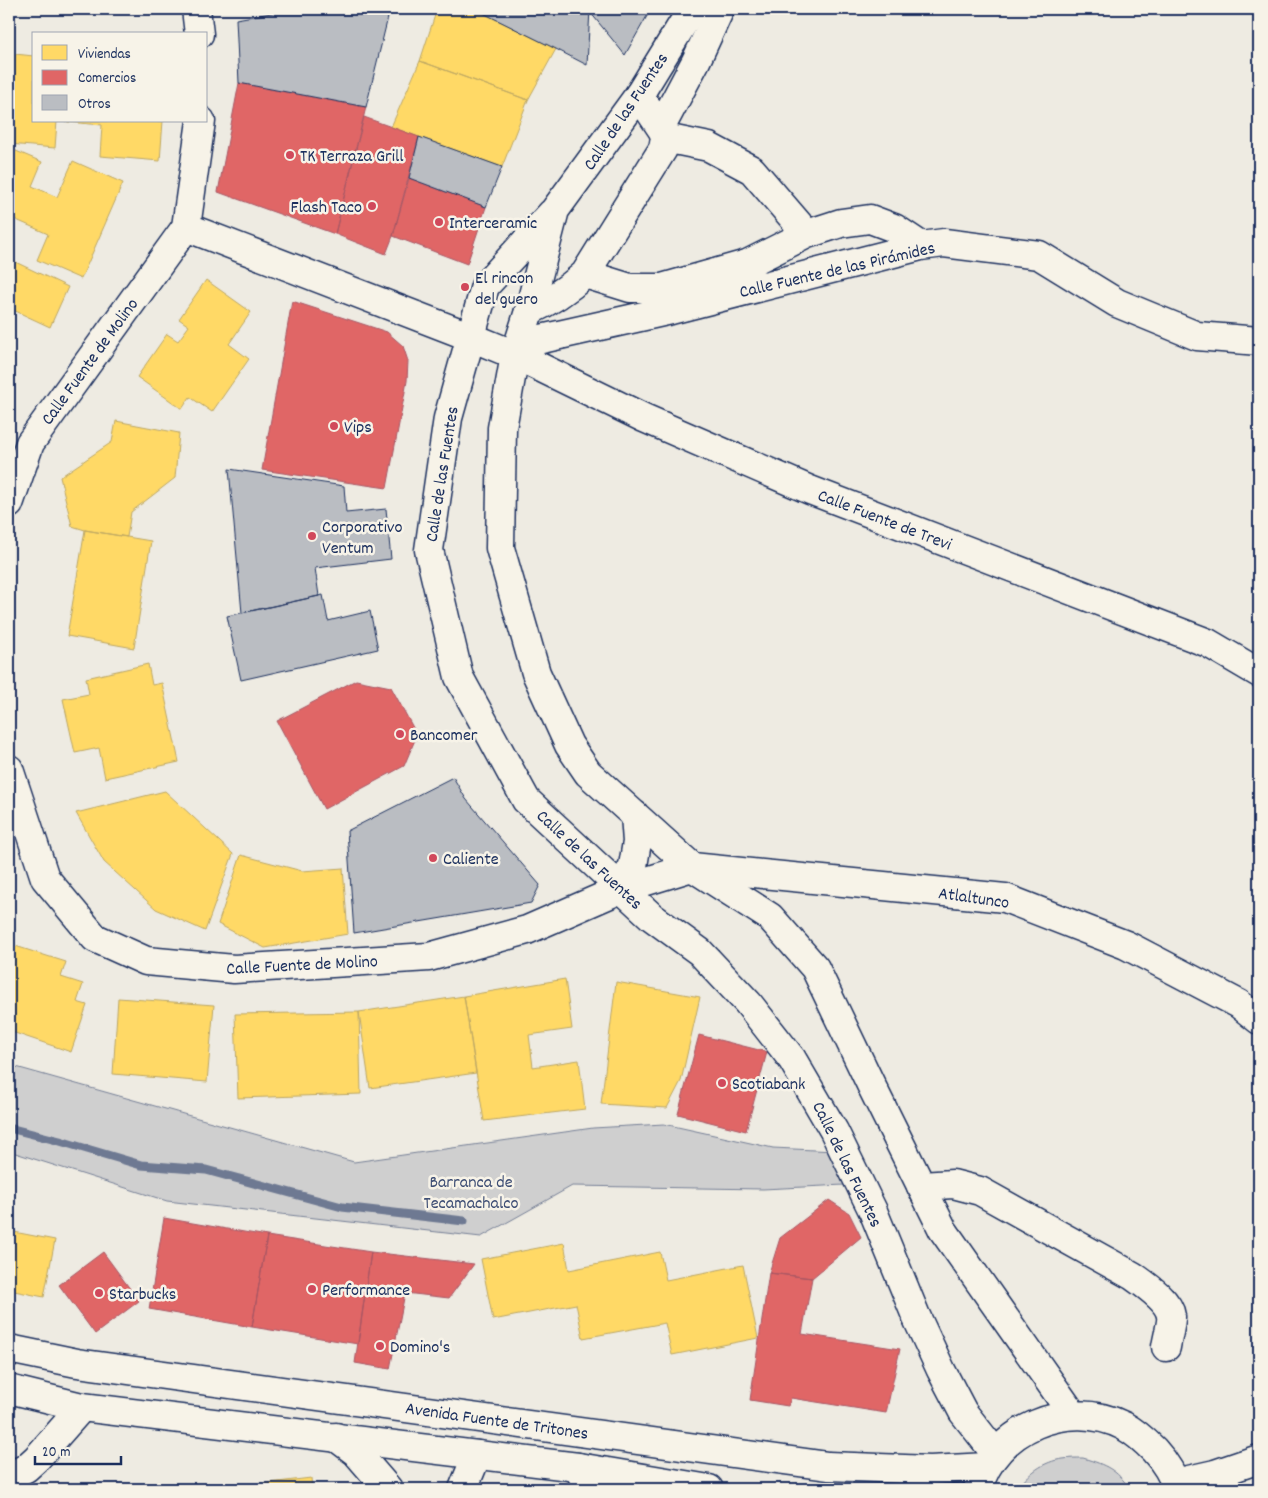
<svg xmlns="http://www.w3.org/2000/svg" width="1268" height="1498" viewBox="0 0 1268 1498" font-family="Dekko,sans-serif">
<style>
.green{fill:#cfcfcf;stroke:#757f96}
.homes{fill:#ffd966;stroke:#bba664}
.shops{fill:#e06666;stroke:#a55664}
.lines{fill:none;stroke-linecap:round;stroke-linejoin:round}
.stream{stroke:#6e7992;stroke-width:9}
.building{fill:#babdc2;stroke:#1b2f5e}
.minor-casing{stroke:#1b2f5e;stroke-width:31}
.major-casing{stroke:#1b2f5e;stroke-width:31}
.minor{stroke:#f7f3e8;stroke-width:28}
.major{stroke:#f7f3e8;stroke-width:28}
.poi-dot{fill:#d1495b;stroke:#f7f3e8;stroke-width:2}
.labels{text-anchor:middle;stroke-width:5;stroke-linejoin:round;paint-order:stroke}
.street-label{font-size:18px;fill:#1b2f5e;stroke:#f7f3e8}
.poi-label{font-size:18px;fill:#1b2f5e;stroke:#f7f3e8;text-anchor:start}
.park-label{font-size:18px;fill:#3f4f75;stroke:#f7f3e8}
</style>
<rect width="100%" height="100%" fill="#eeebe2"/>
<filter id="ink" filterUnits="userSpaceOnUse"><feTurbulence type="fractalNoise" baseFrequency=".02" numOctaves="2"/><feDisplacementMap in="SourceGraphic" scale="10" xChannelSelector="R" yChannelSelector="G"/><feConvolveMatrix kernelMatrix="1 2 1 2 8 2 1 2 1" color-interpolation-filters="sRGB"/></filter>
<g filter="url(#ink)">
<path class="green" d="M9,1065L354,1162L593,1128L664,1124L773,1148L835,1151L844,1185L763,1189L572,1186L481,1237L167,1201L9,1151Z
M1083,1458C1106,1465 1116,1469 1130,1489H1018C1027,1474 1044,1461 1063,1459C1069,1458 1076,1458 1083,1458Z"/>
<path class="homes" d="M437,9H475L556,49L528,100L420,61Z
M15,54L34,56V121H163L160,161L100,156L102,125L57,121L55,148L9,144Z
M420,61L528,100L502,167L391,127Z
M9,148L42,162L32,186L57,197L73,161L123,183L81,279L37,260L48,234L12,218L9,227Z
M9,259L68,287L50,327L9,308Z
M206,280L251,312L229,344L249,359L212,412L190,397L182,409L137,377L167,334L178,341L189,326L179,319Z
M116,421L179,433L175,478L131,512L127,537L85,530L72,526L60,477L112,442Z
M85,530L151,541L134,648L67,636Z
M148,664L152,685L162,683L179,762L105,778L99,748L75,753L63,699L89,694L86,678Z
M165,791L233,854L205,931L156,909L104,862L76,813Z
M241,855L302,871L343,868L348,934L265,948L218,924Z
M9,944L66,962L61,977L83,984L77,1002L87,1005L71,1052L9,1031Z
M565,979L572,1029L529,1035L533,1067L579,1060L585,1109L484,1121L464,996Z
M616,982L700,997L681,1081L667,1108L601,1104Z
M464,996L476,1073L370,1088L359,1012Z
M118,998L214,1005L207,1082L113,1074Z
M359,1012L361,1094L238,1098L235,1014Z
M9,1231L55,1240L44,1297L9,1290Z
M564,1243L569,1270L660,1252L666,1280L743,1265L758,1338L672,1355L665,1323L583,1338L576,1304L493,1320L481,1259Z
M311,1478L312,1489H219Z"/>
<path class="shops" d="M239,83L366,107L335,234L218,192Z
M364,117L419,137L393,236L386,254L335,234Z
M409,178L486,207L467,264L393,236Z
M292,301L387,332L403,346L408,361L407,381L387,488L262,470Z
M356,680L391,687L417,735L404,766L324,809L277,721Z
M699,1035L767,1052L746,1131L678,1114Z
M829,1200L849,1213L861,1237L812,1278L769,1273L780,1238Z
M164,1218L267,1236L252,1327L149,1309Z
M267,1236L371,1252L358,1344L252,1327Z
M103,1252L139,1301L95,1334L59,1285Z
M371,1252L474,1264L449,1298L405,1293L390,1369L355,1363Z
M769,1273L812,1278L802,1334L900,1349L886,1413L791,1398L788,1406L750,1400Z"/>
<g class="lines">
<path class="stream" d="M9,1128L60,1141L141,1165L206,1170L342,1207L464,1221"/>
</g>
<path class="building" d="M295,9H390L366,107L239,83L236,19Z
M475,9H590L587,65L556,49Z
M590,9H651L625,55L590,12Z
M419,137L502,167L486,207L409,178Z
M229,469L344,486L346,513L386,509L391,559L315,568L319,596L242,613Z
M323,595L328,621L370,611L378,649L241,680L227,616Z
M453,777L466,799L540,885L531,903L354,933L347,831Z"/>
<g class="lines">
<defs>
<path id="minor" d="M196,9L199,34
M661,127L696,61L720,9
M665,138L709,147L752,170L807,234
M186,227L471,337L515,355L644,418L810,490L1208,643L1259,673
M585,274L630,288H662L747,264L807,234L841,223L870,219L894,228L921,246
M529,311C551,301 567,290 585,274L663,149L665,138L663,131L639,95
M519,344L671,310L921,246L944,243L1039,255L1117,303L1197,336L1259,341
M9,504L30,443L186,227L201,121
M9,769L45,878L95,938L146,961L234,969L429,957L527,930L621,889L692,867L1005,898L1126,945L1239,1004L1259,1020
M921,1186L953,1184L980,1191L1133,1276C1144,1284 1169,1300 1171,1316C1172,1322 1167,1340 1166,1347
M336,1437L356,1452L388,1489
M578,1467L589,1489
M9,1477L26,1468L37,1458L82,1407
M1175,1483L1215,1474L1259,1459
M463,1489L477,1455"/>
<path id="major" d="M692,9L639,95L555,210L529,311L515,355L502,428L500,548L536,673L569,745L588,773L692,867L770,917L815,968L873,1089L943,1230L1073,1415
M552,213L485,286L448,418L429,550L459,677L526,800L652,917L700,952L748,1003L792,1059L834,1131L873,1211L916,1316L941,1370L963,1412L996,1454
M621,889L633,866L637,842L635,815
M9,1349L77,1363L828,1466L930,1470L987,1467
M9,1389L82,1407L578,1467L709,1489
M978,1489C994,1429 1068,1397 1124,1426C1135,1432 1145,1441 1154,1450C1164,1461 1173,1474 1177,1489"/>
</defs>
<use href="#minor" class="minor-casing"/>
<use href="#major" class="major-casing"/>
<use href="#minor" class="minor"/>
<use href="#major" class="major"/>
</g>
</g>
<g class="poi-dot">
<circle cx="290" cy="155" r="5"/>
<circle cx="372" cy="206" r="5"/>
<circle cx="439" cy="222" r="5"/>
<circle cx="465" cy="287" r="5"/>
<circle cx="334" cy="426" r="5"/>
<circle cx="312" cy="536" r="5"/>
<circle cx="400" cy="734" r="5"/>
<circle cx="433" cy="858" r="5"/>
<circle cx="722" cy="1083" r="5"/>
<circle cx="312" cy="1289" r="5"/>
<circle cx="99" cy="1293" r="5"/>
<circle cx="380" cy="1346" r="5"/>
</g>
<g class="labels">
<g class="street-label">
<text transform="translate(625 111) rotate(-56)" y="6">Calle de las Fuentes</text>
<text transform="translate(837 269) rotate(-13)" y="6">Calle Fuente de las Pirámides</text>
<text transform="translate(89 361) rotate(-54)" y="6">Calle Fuente de Molino</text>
<text transform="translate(441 474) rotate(-81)" y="6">Calle de las Fuentes</text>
<text transform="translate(885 519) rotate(21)" y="6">Calle Fuente de Trevi</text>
<text transform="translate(590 859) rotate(43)" y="6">Calle de las Fuentes</text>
<text transform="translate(974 897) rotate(8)" y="6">Atlaltunco</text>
<text transform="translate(302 964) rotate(-3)" y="6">Calle Fuente de Molino</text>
<text transform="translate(848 1164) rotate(64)" y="6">Calle de las Fuentes</text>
<text transform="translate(497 1420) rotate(8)" y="6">Avenida Fuente de Tritones</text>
</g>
<g class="poi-label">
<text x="300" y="161">TK Terraza Grill</text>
<text x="362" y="212" text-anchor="end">Flash Taco</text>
<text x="449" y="228">Interceramic</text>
<text x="475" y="283">El rincon<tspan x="475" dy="21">del guero</tspan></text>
<text x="344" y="432">Vips</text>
<text x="322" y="532">Corporativo<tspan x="322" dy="21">Ventum</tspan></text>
<text x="410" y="740">Bancomer</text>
<text x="443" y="864">Caliente</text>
<text x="732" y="1089">Scotiabank</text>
<text x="322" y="1295">Performance</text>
<text x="109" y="1299">Starbucks</text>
<text x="390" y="1352">Domino's</text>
</g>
<g class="park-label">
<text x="471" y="1187">Barranca de<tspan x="471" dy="21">Tecamachalco</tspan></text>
</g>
</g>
<rect width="1268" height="1498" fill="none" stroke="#f7f3e8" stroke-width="30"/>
<rect x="15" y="15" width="1238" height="1468" fill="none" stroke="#1b2f5e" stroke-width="2" filter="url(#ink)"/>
<rect x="32" y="32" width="175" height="90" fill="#f7f3e8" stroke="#9fa5b1"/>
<rect x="42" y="45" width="25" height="15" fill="#ffd966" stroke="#9fa5b1"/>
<text x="78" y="58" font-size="15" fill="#1b2f5e">Viviendas</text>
<rect x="42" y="70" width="25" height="15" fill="#e06666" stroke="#9fa5b1"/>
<text x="78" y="82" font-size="15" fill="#1b2f5e">Comercios</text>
<rect x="42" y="95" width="25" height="15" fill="#babdc2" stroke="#9fa5b1"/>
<text x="78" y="108" font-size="15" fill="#1b2f5e">Otros</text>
<path d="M35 1456v8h86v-8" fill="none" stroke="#1b2f5e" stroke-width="2.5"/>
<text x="42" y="1456" font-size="15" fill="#1b2f5e" stroke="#f7f3e8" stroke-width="4" paint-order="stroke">20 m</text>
</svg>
